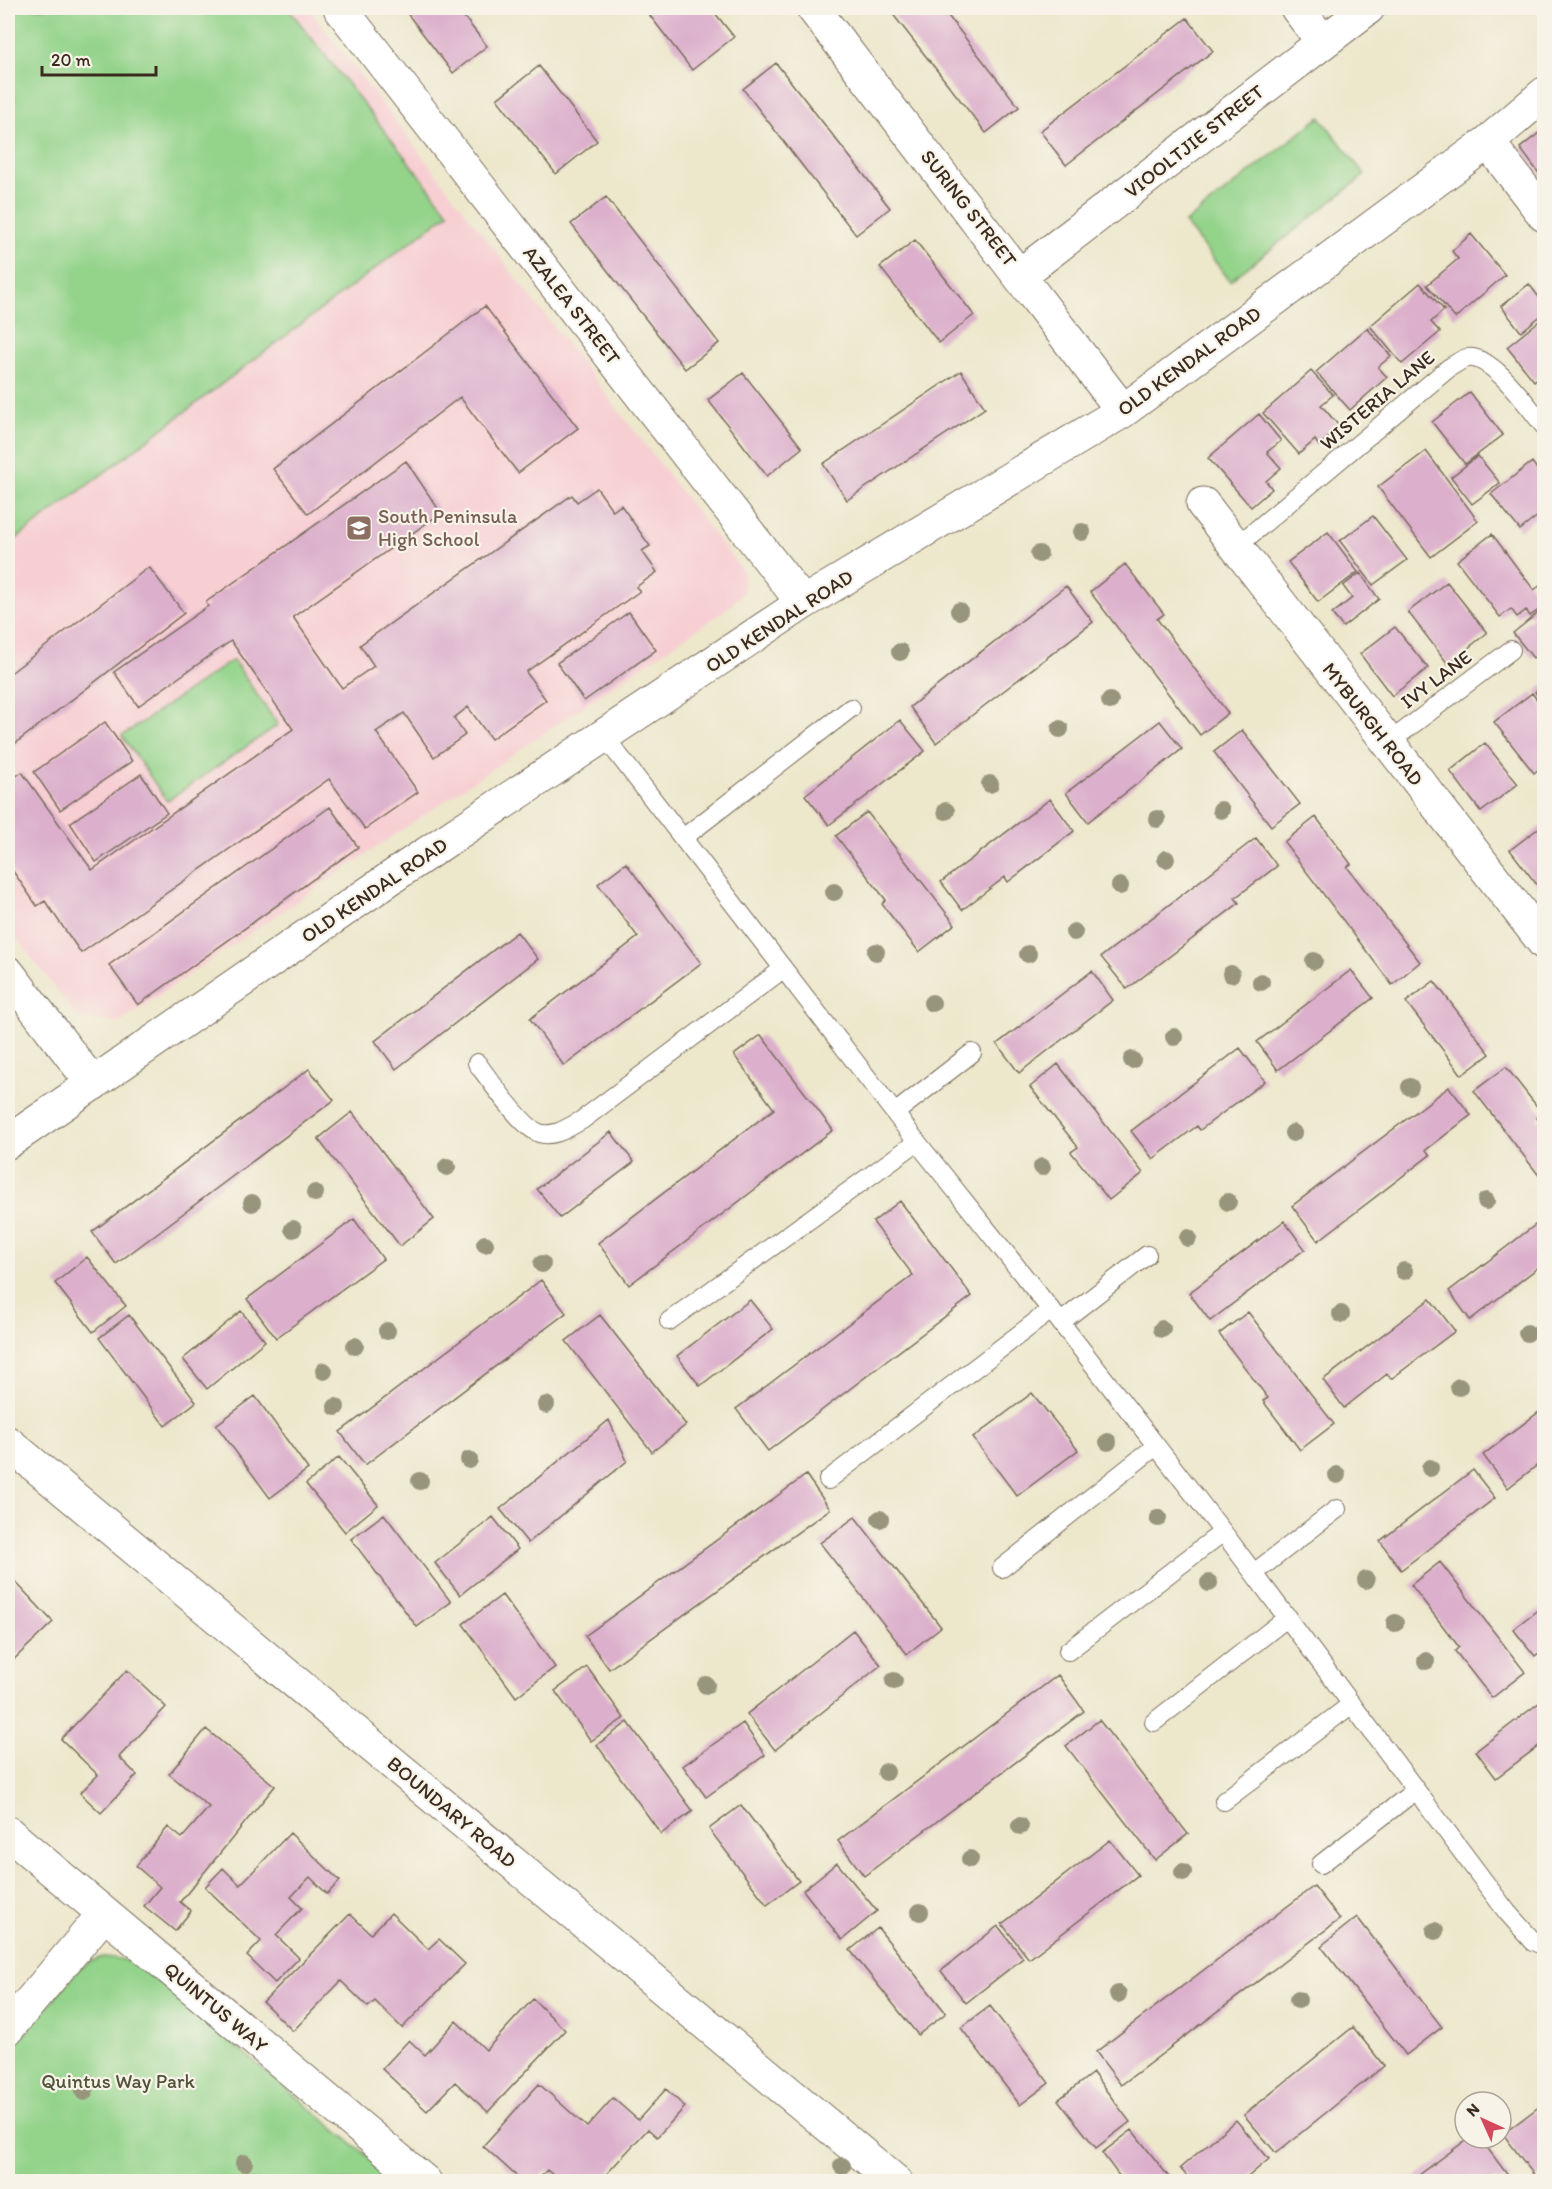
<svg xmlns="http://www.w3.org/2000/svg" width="1552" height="2189" viewBox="0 0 1552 2189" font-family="Itim,sans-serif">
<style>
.built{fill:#f7cfd3}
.green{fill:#93d38a;stroke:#677e54;stroke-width:1.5}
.building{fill:#dcb0cc}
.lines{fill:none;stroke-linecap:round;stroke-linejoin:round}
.lane-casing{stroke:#796c5b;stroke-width:20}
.street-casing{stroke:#796c5b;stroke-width:35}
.secondary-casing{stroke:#796c5b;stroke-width:35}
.lane{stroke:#fff;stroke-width:18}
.street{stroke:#fff;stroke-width:33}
.secondary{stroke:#fff;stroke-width:33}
.tree{fill:#97967b}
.labels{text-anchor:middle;stroke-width:4.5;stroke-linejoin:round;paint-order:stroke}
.street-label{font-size:20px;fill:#3b2a1e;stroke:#f7f3e8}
.education-label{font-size:20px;fill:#785e54;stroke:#f7f3e8;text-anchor:start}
.park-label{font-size:20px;fill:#515439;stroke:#f7f3e8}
</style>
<rect width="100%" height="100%" fill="#f7f3e8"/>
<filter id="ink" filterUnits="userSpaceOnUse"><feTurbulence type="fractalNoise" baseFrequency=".0167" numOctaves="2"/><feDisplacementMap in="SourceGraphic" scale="12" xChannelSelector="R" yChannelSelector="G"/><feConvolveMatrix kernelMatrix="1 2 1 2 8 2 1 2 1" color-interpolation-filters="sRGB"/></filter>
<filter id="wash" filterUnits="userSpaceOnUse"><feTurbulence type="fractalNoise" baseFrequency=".008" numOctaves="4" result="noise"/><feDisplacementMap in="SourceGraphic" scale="24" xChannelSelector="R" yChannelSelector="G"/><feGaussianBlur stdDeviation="1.35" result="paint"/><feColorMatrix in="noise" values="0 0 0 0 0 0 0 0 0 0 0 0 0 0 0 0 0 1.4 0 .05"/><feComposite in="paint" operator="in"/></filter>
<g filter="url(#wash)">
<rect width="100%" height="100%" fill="#ede7cc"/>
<path class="built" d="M8,8H308L744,573V592L728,608L118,1023L78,1018L8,927Z"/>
<path class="green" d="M8,8H288L449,213L8,545Z
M1320,117L1365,175L1230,281L1185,223Z
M233,660L278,725L167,801L122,736Z
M102,1957C117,1957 128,1960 141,1967L397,2181L8,2182V2054L79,1969L90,1962Z"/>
<g id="blocks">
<path class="building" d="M403,8H457L487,46L453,73Z
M644,8H711L734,37L692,70Z
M888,8H942L1019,107L986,133Z
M1187,18L1213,51L1066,165L1040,131Z
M776,63L890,208L856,235L743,89Z
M539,66L597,141L556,174L497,99Z
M1544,129V180L1520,148Z
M606,197L719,343L685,369L571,224Z
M1471,234L1505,275L1455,318L1427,285L1458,259L1452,251Z
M915,240L974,315L939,343L880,267Z
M1420,283L1444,310L1431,322L1440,332L1402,364L1370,326Z
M1529,284L1544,304V313L1521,332L1501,306Z
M485,306L578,428L518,473L460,397L308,514L273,469Z
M1544,317V373L1534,381L1507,347Z
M1367,328L1391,356L1378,367L1387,377L1350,410L1316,372Z
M961,371L985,408L847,500L823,464Z
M1311,371L1333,395L1321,405L1340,427L1319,446L1315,440L1299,454L1263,413Z
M743,373L802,448L767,476L708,400Z
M1470,392L1503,435L1465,464L1432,422Z
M1259,414L1281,441L1267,452L1281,468L1266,481L1272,489L1251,507L1208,458Z
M1426,451L1478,521L1431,557L1378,487Z
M1478,456L1500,483L1472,504L1451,477Z
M406,461L441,513L293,617L342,688L374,666L360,645L572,495L577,502L597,488L613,511L621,505L650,546L642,551L657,572L636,587L640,591L526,672L546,700L491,739L468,707L454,718L465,735L434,757L404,713L376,732L418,792L365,829L329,779L81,953L45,901L37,906L8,864V782L22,772L92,870L293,729L231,641L138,706L114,672L208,606L206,602Z
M1532,462L1544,479V511L1520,530L1491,494Z
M1373,516L1407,560L1373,585L1340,541Z
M1328,532L1358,572L1318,602L1288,562Z
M1492,534L1534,590L1541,585L1544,590V606L1530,616L1526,610L1517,617L1511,609L1500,617L1457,561Z
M1125,564L1164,614L1157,619L1228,713L1200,735L1090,592Z
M149,567L184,613L8,749V675Z
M1360,573L1379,599L1343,627L1332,614L1352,598L1343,586Z
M1447,582L1487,633L1448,664L1408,612Z
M1066,586L1093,622L936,743L910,707Z
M1544,608V649L1533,658L1513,633Z
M629,612L656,650L584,701L557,663Z
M1395,627L1428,668L1392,696L1360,654Z
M1544,684V704L1535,692Z
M1532,693L1544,709V765L1534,773L1494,722Z
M900,720L925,751L829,825L805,795Z
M1160,721L1182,749L1088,822L1066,793Z
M105,722L132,761L60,810L34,772Z
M1242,730L1300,804L1271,826L1214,752Z
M1485,743L1518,784L1481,812L1450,771Z
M141,774L167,813L96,862L70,823Z
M1050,799L1074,831L1008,882L1005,877L962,910L941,882Z
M330,807L358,847L138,1005L109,965Z
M867,812L955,924L919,952L882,904L886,900L836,836Z
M1316,817L1351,864L1347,867L1420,962L1392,985L1284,842Z
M1544,824V894L1510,850Z
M1256,838L1277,866L1235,898L1239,903L1127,989L1101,957Z
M626,863L701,963L564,1066L530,1019L638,937L598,884Z
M517,932L538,959L396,1069L375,1041Z
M1351,970L1373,998L1278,1070L1257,1042Z
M1092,971L1113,1000L1019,1073L997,1044Z
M1434,981L1490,1054L1462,1075L1406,1002Z
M761,1035L833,1130L629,1285L598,1243L774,1109L734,1055Z
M1240,1048L1265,1081L1200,1130L1197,1126L1153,1159L1131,1131Z
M1058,1064L1143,1173L1109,1200L1071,1152L1078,1147L1030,1087Z
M1506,1067L1543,1114L1537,1118L1544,1127V1182L1474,1091Z
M309,1069L334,1100L116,1264L92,1232Z
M1449,1087L1471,1115L1426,1150L1430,1155L1318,1241L1292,1206Z
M352,1112L434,1219L400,1246L318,1139Z
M611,1132L634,1162L560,1218L537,1189Z
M900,1201L972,1296L768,1451L736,1409L913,1275L873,1222Z
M354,1219L383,1259L276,1338L247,1299Z
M1543,1219L1544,1222V1263L1470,1320L1449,1291Z
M1284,1221L1305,1249L1210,1321L1189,1293Z
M87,1257L126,1306L93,1332L55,1283Z
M541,1280L566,1313L365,1465L340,1432Z
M1430,1299L1455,1331L1391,1379L1387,1374L1344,1408L1323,1380Z
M750,1300L773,1329L700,1386L677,1356Z
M241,1311L265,1341L207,1389L183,1359Z
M1248,1312L1334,1424L1300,1450L1263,1401L1268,1398L1219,1334Z
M129,1315L196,1402L165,1426L99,1338Z
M600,1315L686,1425L652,1452L566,1341Z
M1032,1393L1078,1450L1017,1496L973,1438Z
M255,1396L308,1469L270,1498L216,1425Z
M1544,1408V1460L1508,1488L1483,1455Z
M609,1420L627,1461L528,1543L500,1509Z
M339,1457L378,1505L345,1532L306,1484Z
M1473,1470L1495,1498L1401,1570L1380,1541Z
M806,1475L830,1509L609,1669L585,1636Z
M384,1514L451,1602L417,1627L351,1539Z
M493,1517L518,1549L460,1595L435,1563Z
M855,1517L941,1627L907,1654L820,1543Z
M1440,1562L1525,1672L1492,1698L1455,1651L1459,1647L1411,1585Z
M8,1574L53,1622L8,1665Z
M502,1595L555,1667L516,1697L463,1624Z
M1544,1605V1649L1535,1656L1513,1629Z
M853,1630L881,1665L775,1750L747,1714Z
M587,1667L624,1718L591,1741L555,1691Z
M127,1670L166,1707L119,1757L137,1775L101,1813L80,1793L98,1775L61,1739Z
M1058,1675L1084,1711L864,1876L838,1841Z
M1544,1699V1742L1496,1778L1476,1751Z
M1099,1720L1188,1834L1155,1860L1066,1746Z
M628,1722L693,1811L661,1834L597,1745Z
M743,1723L765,1755L706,1797L683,1766Z
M206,1729L275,1786L180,1902L191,1911L175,1931L144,1906L160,1887L136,1866L168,1827L182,1838L209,1807L169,1774Z
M741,1805L799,1881L767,1905L709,1829Z
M290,1833L340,1881L327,1894L310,1877L291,1897L302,1908L276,1935L299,1958L275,1983L247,1956L261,1941L205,1887L223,1868L240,1885Z
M1110,1840L1138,1875L1029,1959L1002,1924Z
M837,1863L877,1911L842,1940L803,1890Z
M1314,1886L1340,1919L1121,2085L1096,2052Z
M391,1913L428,1949L439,1939L465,1964L402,2028L375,2001L368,2007L341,1981L293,2031L263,2002L350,1914L371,1934Z
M1357,1917L1442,2027L1406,2055L1321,1946Z
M998,1926L1023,1958L966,2003L941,1971Z
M878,1928L946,2013L918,2035L850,1950Z
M533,1999L565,2030L488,2112L455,2082L427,2111L382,2069L409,2040L425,2055L456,2021L486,2050Z
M990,2006L1049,2083L1020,2105L961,2028Z
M1353,2027L1384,2066L1276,2153L1244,2115Z
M1093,2073L1130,2122L1096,2148L1058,2100Z
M539,2084L587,2127L613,2098L638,2120L666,2089L685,2107L657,2137L648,2129L600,2181H560L547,2170L537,2181H522L483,2146Z
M1544,2103V2173L1537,2179L1503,2134Z
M1236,2120L1269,2159L1243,2181H1191L1180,2168Z
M1132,2130L1172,2181H1123L1102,2153Z
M1469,2138H1480L1512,2181H1411Z"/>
</g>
</g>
<g filter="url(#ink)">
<use href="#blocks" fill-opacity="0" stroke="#796c5b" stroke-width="1.5"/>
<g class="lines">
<defs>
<path id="lane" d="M1236,547L1450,367C1455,365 1461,359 1467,358C1492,354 1529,408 1544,426
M604,736L917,1142L1051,1310L1223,1532L1507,1912L1533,1941L1544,1946
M1388,743L1511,650
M683,838L851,708
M477,1063C489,1079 522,1127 539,1133C554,1138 569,1127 582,1120L783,969
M895,1113L972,1053
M669,1321L917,1142
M1061,1322L1147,1255
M828,1480L1051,1310
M1002,1568L1156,1446
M1254,1573L1337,1509
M1068,1651L1223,1532
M1154,1722L1288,1617
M1224,1801L1352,1704
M1321,1864L1416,1790"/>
<path id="street" d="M340,8L803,603
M813,8L1123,411
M1297,8L1323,42
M1488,142L1544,215
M1020,275L1368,8
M1203,504L1544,943
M8,973L93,1084
M8,1142L405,868L803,603L1123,411L1488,142L1544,94
M8,1833L425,2182
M8,2028L104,1914"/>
<path id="secondary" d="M8,1443L896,2182"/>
</defs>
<use href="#lane" class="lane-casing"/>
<use href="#street" class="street-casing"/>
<use href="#secondary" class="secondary-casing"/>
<use href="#lane" class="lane"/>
<use href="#street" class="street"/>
<use href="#secondary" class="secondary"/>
</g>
<g class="tree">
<circle cx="1082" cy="532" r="9"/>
<circle cx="1039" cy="554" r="9"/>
<circle cx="959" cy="611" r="9"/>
<circle cx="900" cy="652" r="9"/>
<circle cx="1110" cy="701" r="9"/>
<circle cx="1060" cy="729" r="9"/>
<circle cx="990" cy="784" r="9"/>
<circle cx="1221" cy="810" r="9"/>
<circle cx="946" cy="811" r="9"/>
<circle cx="1157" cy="819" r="9"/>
<circle cx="1166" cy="859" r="9"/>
<circle cx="1120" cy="886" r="9"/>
<circle cx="834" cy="892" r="9"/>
<circle cx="1074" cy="932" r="9"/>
<circle cx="876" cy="952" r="9"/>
<circle cx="1028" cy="954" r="9"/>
<circle cx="1314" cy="961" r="9"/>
<circle cx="1231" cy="974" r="9"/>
<circle cx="1261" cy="982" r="9"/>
<circle cx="932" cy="1003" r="9"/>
<circle cx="1174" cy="1037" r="9"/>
<circle cx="1132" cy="1060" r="9"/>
<circle cx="1410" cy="1087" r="9"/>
<circle cx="1293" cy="1133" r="9"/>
<circle cx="447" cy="1167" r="9"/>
<circle cx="1042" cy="1167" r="9"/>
<circle cx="315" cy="1193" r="9"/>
<circle cx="1486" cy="1201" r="9"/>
<circle cx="1228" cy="1202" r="9"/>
<circle cx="252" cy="1203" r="9"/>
<circle cx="293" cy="1229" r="9"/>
<circle cx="1188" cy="1238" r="9"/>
<circle cx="485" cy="1244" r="9"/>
<circle cx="542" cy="1264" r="9"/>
<circle cx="1404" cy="1271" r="9"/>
<circle cx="1341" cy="1314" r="9"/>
<circle cx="1162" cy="1329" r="9"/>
<circle cx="387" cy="1331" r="9"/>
<circle cx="1527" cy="1333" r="9"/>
<circle cx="355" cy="1346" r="9"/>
<circle cx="324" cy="1371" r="9"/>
<circle cx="1459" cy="1387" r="9"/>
<circle cx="546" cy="1405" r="9"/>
<circle cx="336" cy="1407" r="9"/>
<circle cx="1108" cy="1442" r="9"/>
<circle cx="469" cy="1460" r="9"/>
<circle cx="1430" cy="1468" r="9"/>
<circle cx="1337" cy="1475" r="9"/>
<circle cx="420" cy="1481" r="9"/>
<circle cx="1158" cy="1518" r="9"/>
<circle cx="880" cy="1519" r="9"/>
<circle cx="1366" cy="1580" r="9"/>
<circle cx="1209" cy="1583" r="9"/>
<circle cx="1395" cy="1623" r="9"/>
<circle cx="1426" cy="1661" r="9"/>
<circle cx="894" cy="1681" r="9"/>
<circle cx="706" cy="1685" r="9"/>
<circle cx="886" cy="1772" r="9"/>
<circle cx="1020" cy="1826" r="9"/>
<circle cx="970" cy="1859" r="9"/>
<circle cx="1183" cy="1872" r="9"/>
<circle cx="920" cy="1912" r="9"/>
<circle cx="1435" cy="1931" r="9"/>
<circle cx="1118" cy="1994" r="9"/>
<circle cx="1298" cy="2000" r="9"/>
<circle cx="84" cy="2092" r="9"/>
<circle cx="244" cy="2163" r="9"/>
<circle cx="842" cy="2166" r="9"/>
</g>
</g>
<defs>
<symbol id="school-square" viewBox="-11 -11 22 22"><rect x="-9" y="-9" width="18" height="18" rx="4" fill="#8d6e63" stroke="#f7f3e8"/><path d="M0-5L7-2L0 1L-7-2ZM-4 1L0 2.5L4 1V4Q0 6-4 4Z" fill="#fff"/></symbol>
</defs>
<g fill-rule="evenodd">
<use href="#school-square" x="344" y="513" width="30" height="30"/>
</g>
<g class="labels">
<g class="street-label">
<text transform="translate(1194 141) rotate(-38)" y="7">VIOOLTJIE STREET</text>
<text transform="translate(969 208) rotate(52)" y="7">SURING STREET</text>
<text transform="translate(572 305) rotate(52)" y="7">AZALEA STREET</text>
<text transform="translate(1189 361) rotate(-36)" y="7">OLD KENDAL ROAD</text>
<text transform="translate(1377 400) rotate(-40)" y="7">WISTERIA LANE</text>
<text transform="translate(779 621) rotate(-33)" y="7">OLD KENDAL ROAD</text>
<text transform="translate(1436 679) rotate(-37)" y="7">IVY LANE</text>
<text transform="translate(1373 724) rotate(52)" y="7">MYBURGH ROAD</text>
<text transform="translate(374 890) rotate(-34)" y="7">OLD KENDAL ROAD</text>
<text transform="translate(452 1812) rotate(40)" y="7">BOUNDARY ROAD</text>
<text transform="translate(216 2007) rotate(40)" y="7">QUINTUS WAY</text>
</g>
<g class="education-label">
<text x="378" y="523">South Peninsula<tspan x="378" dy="23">High School</tspan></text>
</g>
<g class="park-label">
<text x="118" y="2088">Quintus Way Park</text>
</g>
</g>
<rect width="1552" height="2189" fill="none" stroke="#f7f3e8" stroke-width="30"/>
<g transform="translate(1483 2120) rotate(315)"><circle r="28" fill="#f7f3e8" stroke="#aca397" stroke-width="1.5"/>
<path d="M0-4.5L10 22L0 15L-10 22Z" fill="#d1495b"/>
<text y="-9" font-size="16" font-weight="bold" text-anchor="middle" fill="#3b2a1e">N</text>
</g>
<path d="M42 66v9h114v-9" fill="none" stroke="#3b2a1e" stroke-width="3"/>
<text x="51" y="66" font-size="18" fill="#3b2a1e" stroke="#f7f3e8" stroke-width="4.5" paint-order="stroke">20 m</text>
</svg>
